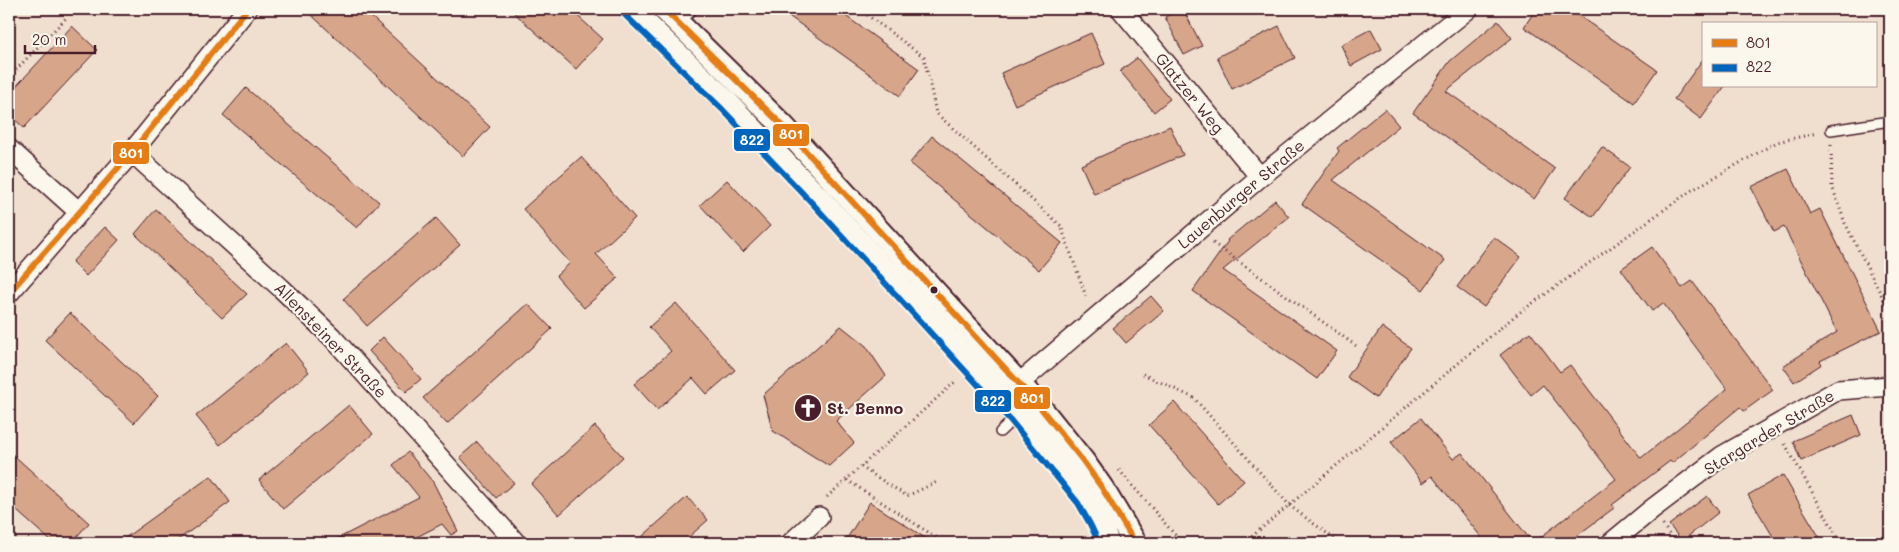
<svg xmlns="http://www.w3.org/2000/svg" width="1899" height="552" viewBox="0 0 1899 552" font-family="Mali,sans-serif">
<style>
.building{fill:#d7a58a;stroke:#4a1f2b}
.lines{fill:none;stroke-linecap:round;stroke-linejoin:round}
.service-casing{stroke:#4a1f2b;stroke-width:12}
.minor-casing{stroke:#4a1f2b;stroke-width:22}
.tertiary-casing{stroke:#4a1f2b;stroke-width:26}
.path{stroke:#4a1f2b;stroke-width:3;stroke-dasharray:1 4;stroke-linecap:butt}
.service{stroke:#fbf7ec;stroke-width:9}
.minor{stroke:#fbf7ec;stroke-width:19}
.tertiary{stroke:#fbf7ec;stroke-width:22}
.bus-1-casing{stroke:#fbf7ec;stroke-width:10}
.bus-2-casing{stroke:#fbf7ec;stroke-width:10}
.bus-1{stroke:#e57d14;stroke-width:6}
.bus-2{stroke:#0065bd;stroke-width:6}
.bus-dot{fill:#4a1f2b;stroke:#fbf7ec;stroke-width:2}
.labels{text-anchor:middle;stroke-width:4.5;stroke-linejoin:round;paint-order:stroke}
.street-label{font-size:16px;fill:#4a1f2b;stroke:#fbf7ec}
.poi-label{font-size:16px;font-weight:bold;fill:#4a1f2b;stroke:#fbf7ec;text-anchor:start}
.line-badge{stroke:#fbf7ec;stroke-width:2}
.badge-label{font-size:14px;text-anchor:middle;font-weight:bold;fill:#fff}
</style>
<rect width="100%" height="100%" fill="#f0decf"/>
<filter id="ink" filterUnits="userSpaceOnUse"><feTurbulence type="fractalNoise" baseFrequency=".02" numOctaves="2"/><feDisplacementMap in="SourceGraphic" scale="10" xChannelSelector="R" yChannelSelector="G"/><feConvolveMatrix kernelMatrix="1 2 1 2 8 2 1 2 1" color-interpolation-filters="sRGB"/></filter>
<g filter="url(#ink)">
<path class="building" d="M305,9H363L490,127L463,156Z
M510,9H570L603,39L576,69Z
M779,9H836L919,69L900,96Z
M1181,9H1183L1202,46L1184,55L1165,17Z
M1536,9H1569L1657,70L1634,103L1524,27Z
M1498,21L1512,38L1446,91L1555,169L1534,199L1413,113L1450,61Z
M72,26L97,50L24,128L9,114V94Z
M1279,26L1295,58L1232,89L1217,57Z
M1371,29L1382,49L1351,66L1341,45Z
M1091,33L1105,64L1015,105L1001,73Z
M1137,58L1170,99L1154,112L1120,71Z
M1703,59V86H1725L1701,119L1674,99Z
M246,88L379,202L357,228L223,115Z
M1385,109L1399,126L1333,180L1445,260L1423,290L1302,204L1339,151L1337,148Z
M1170,126L1183,155L1094,194L1081,165Z
M932,136L1062,243L1039,270L910,163Z
M1602,147L1630,167L1593,217L1565,198Z
M581,157L635,218L596,254L618,278L584,308L556,276L570,263L523,209Z
M1788,169L1810,214L1820,209L1881,331L1820,361L1822,364L1794,382L1783,366L1837,332L1784,227L1774,232L1751,187Z
M727,180L770,226L743,252L700,205Z
M1275,200L1289,217L1223,270L1337,351L1317,379L1193,291L1228,241L1227,240Z
M156,209L247,294L222,318L135,234Z
M436,218L460,245L367,326L343,299Z
M105,227L119,240L86,276L72,262Z
M1494,237L1521,257L1484,307L1457,287Z
M1652,247L1682,288L1692,281L1773,390L1744,411L1740,407L1672,463L1670,461L1612,505L1614,508L1567,543H1486L1432,476L1423,483L1391,442L1421,418L1453,459L1462,453L1533,543L1616,479L1543,385L1531,395L1500,355L1530,332L1560,372L1570,365L1641,458L1727,389L1663,303L1652,311L1621,269Z
M1151,296L1164,311L1126,343L1113,328Z
M676,303L735,370L707,394L693,378L657,410L634,384L671,351L649,327Z
M528,304L552,329L447,424L423,398Z
M70,313L158,396L134,423L45,340Z
M841,326L866,346L886,376L836,421L854,443L829,466L773,431L763,395Z
M1382,327L1411,348L1376,398L1347,377Z
M383,337L421,379L406,392L369,351Z
M286,343L309,372L220,445L196,416Z
M1174,402L1244,481L1218,504L1149,425Z
M349,405L373,434L283,509L259,480Z
M1853,415L1861,435L1801,461L1793,441Z
M595,426L623,457L559,515L531,484Z
M477,442L514,483L496,498L460,457Z
M9,451L89,523L71,543H53L9,504Z
M408,452L433,482L458,531L451,535L442,524L405,543H329L419,497L393,465Z
M1783,475L1802,508L1823,543H1777L1748,495Z
M211,476L230,502L189,532L173,543H118Z
M1707,496L1719,512L1682,541L1669,525Z
M687,497L708,520L682,543H635Z
M870,502L933,543H844Z"/>
<g class="lines">
<defs>
<path id="service" d="M679,24L693,9
M1831,130L1890,121
M1000,432L1018,415"/>
<path id="minor" d="M1121,9L1260,177
M9,149L78,211
M132,152L281,288L332,337L516,543
M9,293L132,152L247,9
M1009,392L1260,177L1468,9
M791,543L819,517
M1611,543L1652,509L1722,456L1838,390L1890,386"/>
<path id="tertiary" d="M631,9L728,103L819,198L1018,415L1085,498L1098,520L1108,543
M664,9L782,125L1035,401L1083,461L1102,488L1135,543"/>
</defs>
<use href="#service" class="service-casing"/>
<use href="#minor" class="minor-casing"/>
<use href="#tertiary" class="tertiary-casing"/>
<path class="path" d="M603,9L609,15
M859,9L924,57L936,113L1061,226L1087,299
M9,77L67,17
M1831,145L1832,186L1845,223L1890,312
M1213,243L1359,348
M1143,374L1194,398L1290,506L1340,543
M1785,444L1841,543
M861,467L907,496L939,481
M1119,470L1182,543
M847,480L945,543
M827,497L955,382
M1663,525L1675,543
M1244,543L1516,315L1692,190L1777,142L1817,133"/>
<use href="#service" class="service"/>
<use href="#minor" class="minor"/>
<use href="#tertiary" class="tertiary"/>
<defs>
<path id="bus-1" d="M664,9L782,125L1035,401L1083,461L1102,488L1135,543
M9,293L132,152L247,9"/>
<path id="bus-2" d="M625,15L722,109L813,204L1011,421L1078,503L1090,524L1099,543"/>
</defs>
<use href="#bus-1" class="bus-1-casing"/>
<use href="#bus-2" class="bus-2-casing"/>
<use href="#bus-1" class="bus-1"/>
<use href="#bus-2" class="bus-2"/>
</g>
</g>
<defs>
<symbol id="church-disc" viewBox="-11 -11 22 22"><circle r="9.5" fill="#4a1f2b" stroke="#fbf7ec"/><path d="M-1.2-6h2.4v3.5h3.3v2.4h-3.3V6h-2.4V-.1h-3.3v-2.4h3.3Z" fill="#fff"/></symbol>
</defs>
<g fill-rule="evenodd">
<use href="#church-disc" x="792" y="392" width="32" height="32"/>
</g>
<circle class="bus-dot" cx="934" cy="290" r="4.5"/>
<g class="labels">
<g class="street-label">
<text transform="translate(1190 93) rotate(51)" y="6">Glatzer Weg</text>
<text transform="translate(1241 194) rotate(-40)" y="6">Lauenburger Straße</text>
<text transform="translate(331 340) rotate(46)" y="6">Allensteiner Straße</text>
<text transform="translate(1769 432) rotate(-31)" y="6">Stargarder Straße</text>
</g>
<g class="poi-label">
<text x="827" y="414">St. Benno</text>
</g>
</g>
<g class="line-badge">
<rect x="772" y="123" width="38" height="24" rx="5" fill="#e57d14"/>
<rect x="733" y="128" width="38" height="24" rx="5" fill="#0065bd"/>
<rect x="112" y="141" width="38" height="24" rx="5" fill="#e57d14"/>
<rect x="1013" y="386" width="38" height="24" rx="5" fill="#e57d14"/>
<rect x="974" y="389" width="38" height="24" rx="5" fill="#0065bd"/>
</g>
<g class="badge-label">
<text x="791" y="139">801</text>
<text x="752" y="145">822</text>
<text x="131" y="158">801</text>
<text x="1032" y="403">801</text>
<text x="993" y="406">822</text>
</g>
<rect width="1899" height="552" fill="none" stroke="#fbf7ec" stroke-width="30"/>
<rect x="15" y="15" width="1869" height="522" fill="none" stroke="#4a1f2b" stroke-width="2" filter="url(#ink)"/>
<rect x="1702" y="22" width="175" height="65" fill="#fbf7ec" stroke="#b4a19f"/>
<rect x="1712" y="39" width="25" height="8" fill="#e57d14" stroke="#b4a19f"/>
<text x="1746" y="48" font-size="15" fill="#4a1f2b">801</text>
<rect x="1712" y="64" width="25" height="8" fill="#0065bd" stroke="#b4a19f"/>
<text x="1746" y="72" font-size="15" fill="#4a1f2b">822</text>
<path d="M25 45v8h70v-8" fill="none" stroke="#4a1f2b" stroke-width="2.5"/>
<text x="32" y="45" font-size="15" fill="#4a1f2b" stroke="#fbf7ec" stroke-width="4" paint-order="stroke">20 m</text>
</svg>
